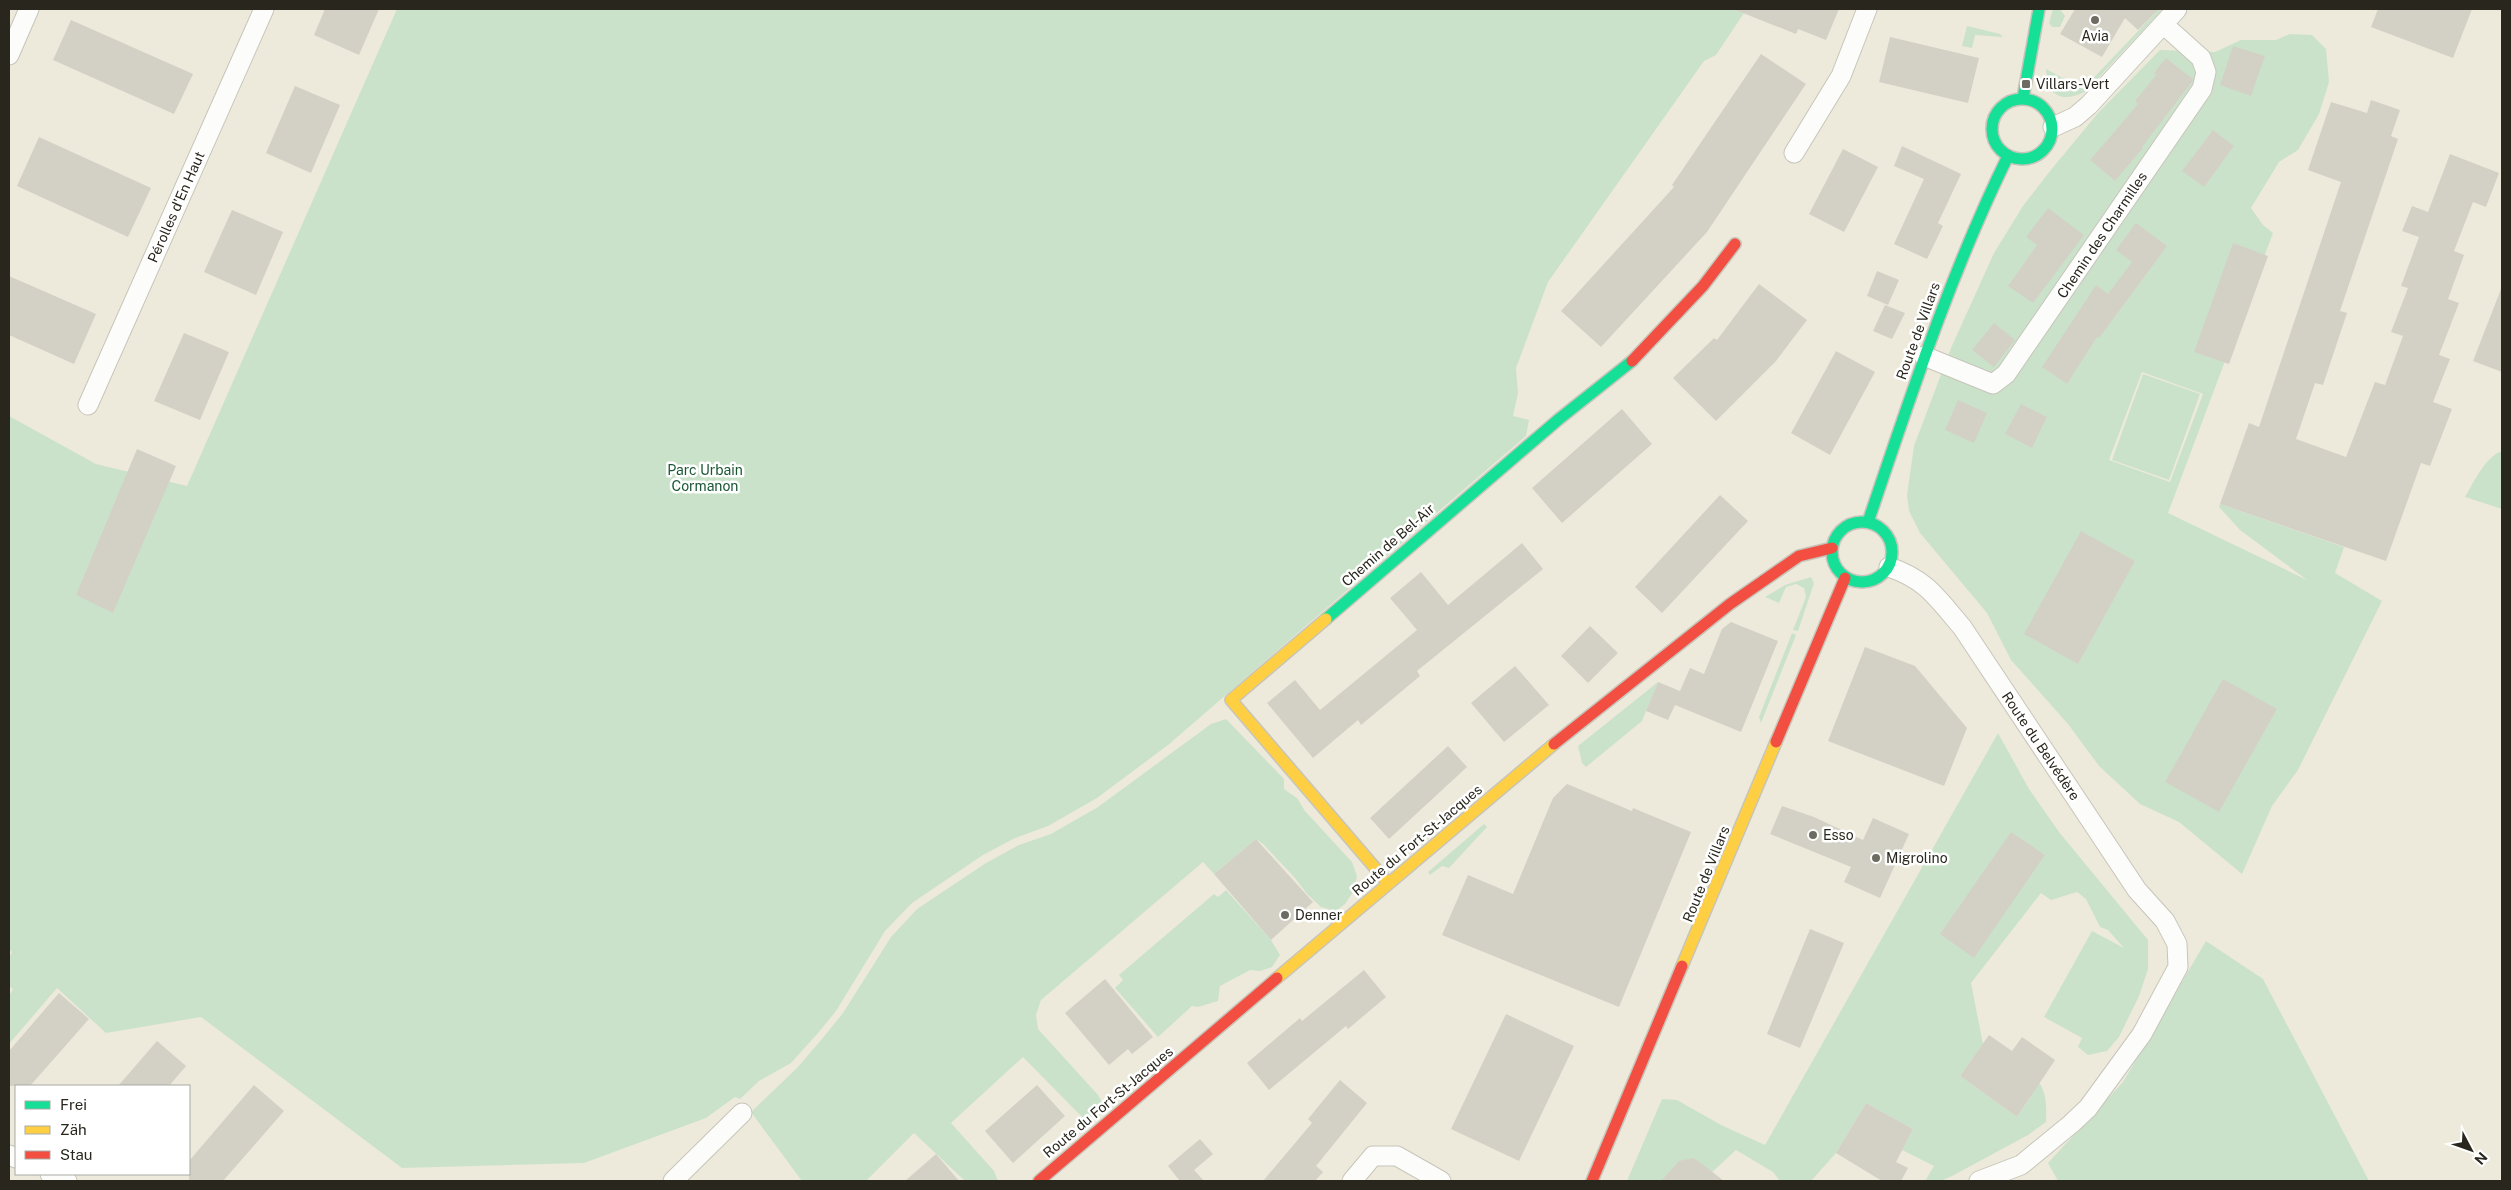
<svg xmlns="http://www.w3.org/2000/svg" width="2511" height="1190" viewBox="0 0 2511 1190" font-family="'Public Sans',sans-serif">
<style>
.green{fill:#cbe2ca;fill-rule:evenodd}
.building{fill:#d3d1c5}
.lines{fill:none;stroke-linecap:round;stroke-linejoin:round}
.street-casing{stroke:#c7c5ba;stroke-width:21}
.fast-casing{stroke:#c7c5ba;stroke-width:14}
.slow-casing{stroke:#c7c5ba;stroke-width:14}
.jam-casing{stroke:#c7c5ba;stroke-width:14}
.street{stroke:#fcfcfa;stroke-width:19}
.fast{stroke:#16e098;stroke-width:11}
.slow{stroke:#ffcf43;stroke-width:11}
.jam{stroke:#f24e42;stroke-width:11}
.poi-dot{fill:#6e6b60;stroke:#fff;stroke-width:2}
.labels{text-anchor:middle;stroke-width:5;stroke-linejoin:round;paint-order:stroke}
.poi-label{font-size:14px;fill:#29271d;stroke:#fff;text-anchor:start}
.street-label{font-size:14px;fill:#29271d;stroke:#fff}
.park-label{font-size:14px;fill:#1b5733;stroke:#fff}
</style>
<rect width="100%" height="100%" fill="#edeadb"/>
<path class="green" d="M397,9H1745L1746,10L1716,55L1704,61L1548,282L1516,368L1518,393L1513,416L1529,420L1526,436L1168,745L1097,798L1048,826L1015,838L983,855L912,903L885,931L836,1011L818,1033L791,1063L759,1081L740,1099L735,1097L706,1118L584,1163L402,1168L201,1017L106,1033L57,988L9,1044V996L13,989L9,986V958L12,952L9,949V416L96,464L187,486Z
M2053,9H2060L2065,16L2060,27H2052L2049,23Z
M2159,9H2163L2085,92C2060,103 2048,96 2046,69L2083,89Z
M1967,26L2000,34L2003,37L1975,35L1972,48L1962,46Z
M2290,34L2312,35L2326,49L2329,82L2319,114L2298,150L2279,162L2251,208L2263,225L2273,233L2168,513L2307,580L2240,530L2219,507L2220,504L2344,547L2335,573L2382,601L2298,770L2272,806L2242,874L2179,822L2140,804L2099,766L2068,724L2011,660L1987,613L1920,533L1909,511L1907,495L1914,446L1951,348L1994,253L2023,206L2050,171L2098,113L2160,50L2215,52L2241,40H2276ZM2142,372L2203,394L2170,482L2109,460Z
M2143,374L2200,394L2169,480L2112,460Z
M2502,451V509L2465,497C2474,482 2485,457 2502,451Z
M1811,577L1814,583L1798,631L1793,630L1806,597L1804,588L1796,584L1786,587L1779,603L1765,597L1785,585Z
M1792,633L1796,635L1761,723L1759,717Z
M1658,682L1642,721L1586,767L1582,763L1578,746Z
M1226,719L1284,779V789L1297,798L1305,811L1352,862L1357,876L1353,892L1345,904L1336,911L1321,907L1307,894L1295,878L1263,844L1256,839L1214,874L1203,862L1041,1000L1036,1015L1038,1029L1098,1095L1104,1106L1099,1113L1086,1120L1081,1116L1023,1057L951,1123L994,1171L998,1181H965L914,1133L866,1181H802L751,1112L797,1068L822,1039L843,1013L891,937L917,909L986,863L1019,845L1051,834L1098,807L1211,724Z
M1998,733L2029,789L2059,832L2148,940V969L2139,996L2119,1037L2107,1051L2088,1055L2078,1047L2082,1038L2044,1017L2092,931L2124,948L2108,930L2100,927L2086,899L2077,892L2051,900L2041,893L1971,983L1983,1044L1960,1076L2017,1117L2030,1098L2018,1090L2031,1071C2046,1089 2047,1099 2046,1122L2028,1135L1952,1176L1941,1181H1925L1934,1166L1902,1150L1913,1129L1866,1103L1836,1153L1811,1181H1780L1773,1172L1736,1150L1710,1174L1711,1181H1627L1662,1099L1677,1100L1721,1125L1765,1145Z
M1484,824L1487,827L1449,868L1442,866L1430,875L1428,872Z
M1226,890L1271,940L1280,955L1272,967L1260,971L1250,970L1220,986L1218,1001L1198,1007L1192,1006L1158,1037L1115,988L1123,980L1119,975L1214,894L1218,897Z
M2206,941L2263,979L2369,1181H2058L2048,1163L2123,1082Z"/>
<path class="building" d="M325,9H379L359,55L314,35Z
M1733,9H1839L1826,40L1798,29L1796,34Z
M2075,9H2159L2138,30L2125,18L2102,57L2060,34Z
M2378,9H2472L2453,58L2371,27Z
M71,20L193,74L174,114L53,60Z
M1890,37L1979,58L1968,103L1879,82Z
M2233,46L2265,56L2251,96L2220,85Z
M1761,54L1806,84L1707,232L1601,347L1561,311L1674,187L1672,185Z
M2166,58L2193,79L2192,82L2142,147L2143,148L2115,181L2090,160L2138,104L2135,101L2156,75L2154,73Z
M295,86L340,105L311,173L266,153Z
M2371,100L2400,110L2391,136L2398,139L2340,311L2347,313L2323,385L2315,383L2296,439L2346,457L2375,382L2385,385L2403,336L2391,332L2408,288L2401,286L2419,237L2402,231L2412,206L2428,212L2450,154L2499,173L2486,207L2473,202L2454,251L2464,255L2448,299L2459,303L2439,355L2450,359L2433,402L2452,409L2430,466L2421,463L2386,561L2220,504L2249,423L2259,427L2341,182L2308,170L2331,102L2367,113Z
M2213,130L2234,146L2204,187L2182,171Z
M39,137L151,188L128,237L17,186Z
M1902,146L1961,174L1938,223L1943,226L1927,259L1894,244L1924,179L1894,166Z
M1843,149L1878,167L1844,232L1809,214Z
M2048,208L2084,235L2033,303L2008,286L2037,245L2026,237Z
M232,210L283,232L256,295L204,272Z
M2136,223L2167,246L2099,338L2097,337L2067,384L2042,367L2096,285L2108,294L2132,262L2116,250Z
M2233,243L2268,256L2229,364L2194,352Z
M1877,271L1899,280L1888,305L1867,296Z
M9,276L96,314L74,364L9,335Z
M1759,284L1807,320L1776,361L1716,421L1673,378L1714,338L1717,340Z
M2501,289H2502V372L2473,361Z
M1885,305L1905,313L1892,339L1873,331Z
M1994,323L2015,340L1994,367L1972,350Z
M184,333L229,352L200,420L154,401Z
M1836,351L1875,372L1830,455L1791,433Z
M1958,400L1987,413L1974,443L1945,430Z
M2021,404L2047,417L2032,448L2005,434Z
M1622,409L1652,444L1562,523L1532,488Z
M137,449L176,466L113,613L76,595Z
M1720,495L1748,521L1662,613L1635,587Z
M2081,531L2135,561L2078,664L2024,634Z
M1522,543L1543,569L1417,671L1420,676L1361,725L1358,720L1313,758L1267,703L1295,680L1320,710L1417,630L1390,598L1421,572L1448,605Z
M1731,622L1778,641L1741,732L1675,705L1668,720L1646,711L1658,682L1680,691L1690,668L1704,674L1722,629Z
M1590,626L1618,653L1588,683L1561,656Z
M1865,647L1915,666L1967,728L1944,786L1828,741Z
M1515,666L1549,705L1504,742L1471,703Z
M2223,679L2277,709L2219,812L2165,782Z
M1448,746L1467,767L1389,839L1370,818Z
M1567,784L1632,811L1633,808L1691,832L1619,1007L1442,935L1468,875L1513,894L1553,798Z
M1782,806L1814,817L1863,840L1873,818L1909,834L1880,898L1844,882L1851,867L1770,834Z
M2011,832L2045,855L1974,958L1940,934Z
M1256,839L1313,902L1271,940L1214,874Z
M1810,929L1844,943L1800,1048L1767,1034Z
M1364,970L1386,997L1348,1029L1346,1026L1269,1090L1247,1063L1300,1018L1302,1021Z
M1105,979L1153,1037L1132,1054L1128,1049L1109,1065L1065,1013Z
M59,993L89,1019L30,1086H9V1051Z
M1506,1014L1574,1046L1519,1161L1451,1129Z
M1989,1035L2012,1051L2022,1037L2055,1060L2017,1117L1960,1076Z
M157,1041L186,1066L169,1086H118Z
M1340,1080L1367,1103L1316,1166L1323,1172L1315,1181H1263L1312,1123L1308,1119Z
M254,1085L284,1111L223,1181H189V1161Z
M1037,1085L1065,1116L1013,1163L985,1131Z
M1866,1103L1913,1129L1896,1162L1908,1168L1901,1181H1882L1836,1153Z
M1200,1139L1213,1154L1194,1170L1204,1181H1180L1168,1166Z
M936,1154L959,1181H905Z
M1693,1158L1702,1164L1724,1181H1661L1679,1161Z"/>
<g class="lines">
<defs>
<path id="street" d="M9,55L29,9
M2053,127L2075,117L2089,105L2177,9
M1794,153L1841,76L1867,9
M1924,356L1993,384L2006,374L2202,89L2206,72L2201,58L2163,24
M88,405L264,9
M1889,567C1927,580 1937,598 1962,627L2137,890L2165,921L2177,944L2178,967L2142,1034L2088,1108L2071,1124L2021,1165L1979,1181
M9,1155L16,1158
M50,1174L67,1181
M673,1181L742,1113
M1352,1181L1373,1156H1397L1441,1181"/>
<path id="fast" d="M2023,98L2039,9
M1992 129a30 30 0 1 1 60 0a30 30 0 1 1-60 0Z
M1832 552a30 30 0 1 1 60 0a30 30 0 1 1-60 0Z
M1868,522C1910,398 1950,274 2008,156
M1326,619L1559,419L1632,361"/>
<path id="slow" d="M1326,619L1231,700L1388,883
M1682,966L1776,742
M1277,978L1554,744"/>
<path id="jam" d="M1632,361L1703,286L1735,244
M1776,742L1845,578
M1554,744L1730,604L1799,556L1832,548
M1039,1181L1277,978
M1592,1181L1682,966"/>
</defs>
<use href="#street" class="street-casing"/>
<use href="#fast" class="fast-casing"/>
<use href="#slow" class="slow-casing"/>
<use href="#jam" class="jam-casing"/>
<use href="#street" class="street"/>
<use href="#fast" class="fast"/>
<use href="#slow" class="slow"/>
<use href="#jam" class="jam"/>
</g>
<g class="poi-dot">
<circle cx="2095" cy="20" r="5"/>
<rect x="2021" y="79" width="10" height="10" rx="2.5"/>
<circle cx="1813" cy="835" r="5"/>
<circle cx="1876" cy="858" r="5"/>
<circle cx="1285" cy="915" r="5"/>
</g>
<g class="labels">
<g class="poi-label">
<text x="2095" y="41" text-anchor="middle">Avia</text>
<text x="2036" y="89">Villars-Vert</text>
<text x="1823" y="840">Esso</text>
<text x="1886" y="863">Migrolino</text>
<text x="1295" y="920">Denner</text>
</g>
<g class="street-label">
<text transform="translate(176 207) rotate(-66)" y="5">Pérolles d'En Haut</text>
<text transform="translate(2102 235) rotate(-56)" y="5">Chemin des Charmilles</text>
<text transform="translate(1918 331) rotate(-70)" y="5">Route de Villars</text>
<text transform="translate(1388 545) rotate(-41)" y="5">Chemin de Bel-Air</text>
<text transform="translate(2041 746) rotate(56)" y="5">Route du Belvédère</text>
<text transform="translate(1417 840) rotate(-40)" y="5">Route du Fort-St-Jacques</text>
<text transform="translate(1706 874) rotate(-68)" y="5">Route de Villars</text>
<text transform="translate(1108 1102) rotate(-40)" y="5">Route du Fort-St-Jacques</text>
</g>
<g class="park-label">
<text x="705" y="475">Parc Urbain<tspan x="705" dy="16">Cormanon</tspan></text>
</g>
</g>
<rect width="2511" height="1190" fill="none" stroke="#29271d" stroke-width="20"/>
<rect x="15" y="1085" width="175" height="90" fill="#ffffff" stroke="#a9a9a5"/>
<rect x="25" y="1101" width="25" height="8" fill="#16e098" stroke="#a9a9a5"/>
<text x="60" y="1110" font-size="15" fill="#29271d">Frei</text>
<rect x="25" y="1126" width="25" height="8" fill="#ffcf43" stroke="#a9a9a5"/>
<text x="60" y="1135" font-size="15" fill="#29271d">Zäh</text>
<rect x="25" y="1151" width="25" height="8" fill="#f24e42" stroke="#a9a9a5"/>
<text x="60" y="1160" font-size="15" fill="#29271d">Stau</text>
<g transform="translate(2471 1150) rotate(131)" stroke="#ffffff" stroke-width="4" paint-order="stroke">
<path d="M0-4L9 19L0 12L-9 19Z" fill="#29271d"/>
<text y="-8" font-size="14" font-weight="bold" text-anchor="middle" fill="#29271d">N</text>
</g>
</svg>
